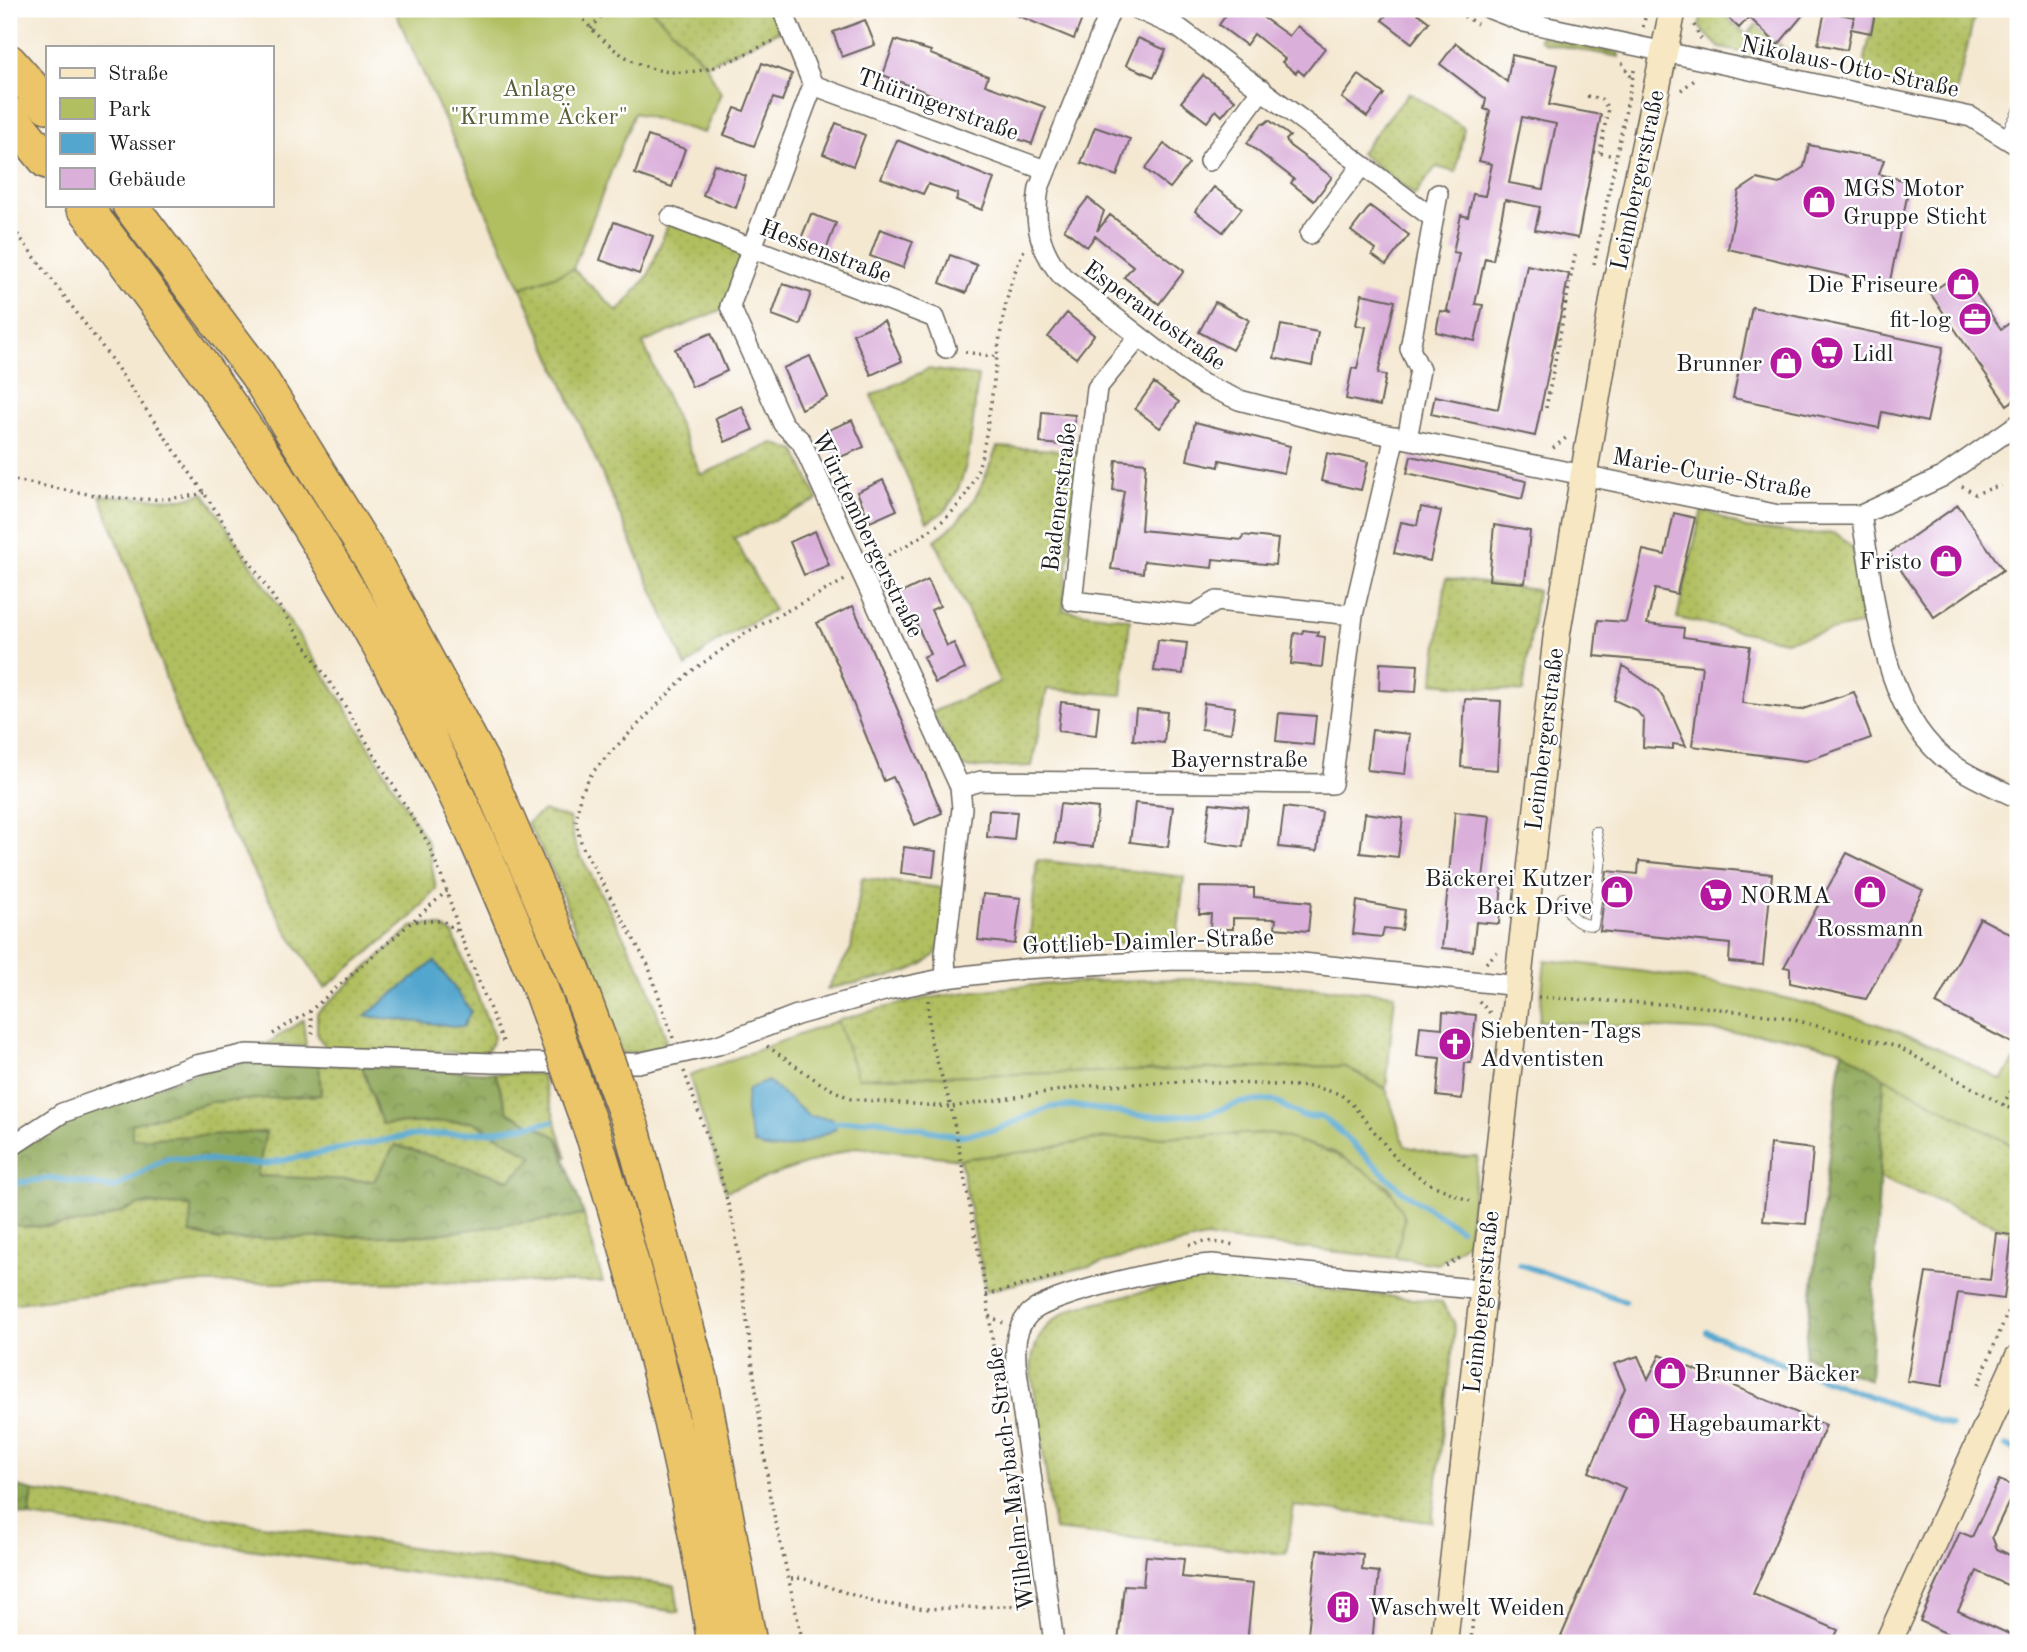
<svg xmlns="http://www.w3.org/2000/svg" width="2027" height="1652" viewBox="0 0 2027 1652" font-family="'Old Standard TT',serif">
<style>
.grass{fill:url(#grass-dots);stroke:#666e3e;stroke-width:2}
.forest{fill:url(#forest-crowns);stroke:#54613a;stroke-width:2}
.green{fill:#b1bf61;stroke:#666e3e;stroke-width:2}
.water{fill:#53a6ce;stroke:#386175;stroke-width:2}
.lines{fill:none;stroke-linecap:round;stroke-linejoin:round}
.stream{stroke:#53a6ce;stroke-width:6}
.building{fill:#daafda;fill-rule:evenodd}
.lane-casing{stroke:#68635b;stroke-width:12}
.street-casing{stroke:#68635b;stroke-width:22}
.secondary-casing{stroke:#68635b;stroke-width:29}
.highway-casing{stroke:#68635b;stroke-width:38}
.path{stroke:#68635b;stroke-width:3.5;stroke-dasharray:2 5;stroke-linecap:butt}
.lane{stroke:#fff;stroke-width:10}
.street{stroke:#fff;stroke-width:19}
.secondary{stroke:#f7e8c3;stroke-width:26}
.highway{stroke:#ecc569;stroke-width:35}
.highway-bridge-casing{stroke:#68635b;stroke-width:38;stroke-linecap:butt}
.highway-bridge{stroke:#ecc569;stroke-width:35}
.labels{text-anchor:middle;stroke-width:5;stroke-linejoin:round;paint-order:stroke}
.street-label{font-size:24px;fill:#1c1c1c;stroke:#fff}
.park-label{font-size:24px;fill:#585d38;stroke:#fff}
.poi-label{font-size:24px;fill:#1c1c1c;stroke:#fff;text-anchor:start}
</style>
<defs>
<pattern id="grass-dots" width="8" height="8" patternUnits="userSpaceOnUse" patternTransform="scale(1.75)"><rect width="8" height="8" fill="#b1bf61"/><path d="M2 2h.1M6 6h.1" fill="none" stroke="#98a454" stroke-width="1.8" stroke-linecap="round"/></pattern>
<pattern id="forest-crowns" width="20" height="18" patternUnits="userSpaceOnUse" patternTransform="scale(1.75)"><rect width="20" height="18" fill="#8ca657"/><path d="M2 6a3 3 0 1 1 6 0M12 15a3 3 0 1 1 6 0" fill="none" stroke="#728647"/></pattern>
</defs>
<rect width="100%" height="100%" fill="#fff"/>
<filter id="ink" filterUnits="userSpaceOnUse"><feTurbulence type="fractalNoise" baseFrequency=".0143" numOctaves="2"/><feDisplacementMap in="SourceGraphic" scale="14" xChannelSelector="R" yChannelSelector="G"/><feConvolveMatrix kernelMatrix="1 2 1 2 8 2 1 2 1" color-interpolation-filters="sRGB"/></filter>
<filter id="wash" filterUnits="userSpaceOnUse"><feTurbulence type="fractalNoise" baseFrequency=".00686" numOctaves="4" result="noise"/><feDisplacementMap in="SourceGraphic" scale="28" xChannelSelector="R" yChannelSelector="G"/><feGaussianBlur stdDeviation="1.57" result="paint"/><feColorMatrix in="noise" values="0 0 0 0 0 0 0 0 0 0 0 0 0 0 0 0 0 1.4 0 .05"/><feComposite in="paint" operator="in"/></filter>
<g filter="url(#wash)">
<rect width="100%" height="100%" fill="#f4e8d1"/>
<path class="grass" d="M651,9H770L779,31L706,65Z
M1703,9H1724L1722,12L1747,35L1757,24L1801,64L1720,48L1699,27Z
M1876,9H1976L1955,98L1861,77Z
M1540,36L1619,53V57L1545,43L1539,39Z
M1409,92L1464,128L1456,172L1436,167L1415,195L1360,153Z
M671,217L752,248L730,306L643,343L701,475L773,443L796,451L818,500L734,538L774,610L717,641L686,667L521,288L573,269L618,312L648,276Z
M928,369L978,376C973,413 972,481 945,510C941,515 933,519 927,522L871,396Z
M997,447L1080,451L1063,610L1130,619L1122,695L1047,689L1032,766L970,768L960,766L932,712L1000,682L935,540C970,517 983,485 997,447Z
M204,493L342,701L428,843L436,889L413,916L325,988L288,933L199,775L129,571L100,496L183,499Z
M1702,509L1745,528L1807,534L1835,533L1840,536L1853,549L1867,623L1785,641L1677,618Z
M1446,578L1537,590L1523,692L1433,683Z
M543,811L569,818L575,845L646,979L666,1039L661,1049L622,1054L555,876L527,823Z
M1037,860L1184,877L1177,940L1029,947Z
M862,878L942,888C942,905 945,928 941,944C930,978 858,980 827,989L851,949Z
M428,924L442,927L453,934L494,1037L489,1049L480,1053L327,1048L317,1036V1013L412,927Z
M1209,979L1395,994L1386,1089L1343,1066L858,1078L837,1021C950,983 1090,980 1209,979Z
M303,1020L306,1046L265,1045Z
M319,1064L362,1066L382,1124L472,1121L534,1157L510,1180L395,1145L374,1181L256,1176L266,1132L132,1139L131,1124L211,1102L321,1095Z
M495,1073L541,1074L567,1158L557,1137L508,1112Z
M1884,1077L2010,1144L2018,1156V1234L1880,1178Z
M1271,1133C1316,1147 1389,1165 1403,1216C1407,1227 1398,1247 1395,1258L1205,1238L986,1291L960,1159L1023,1152L1097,1139Z
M142,1204L192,1206L190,1233L219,1240L428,1235L584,1215L603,1282L192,1283L9,1304V1224C55,1232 99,1220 142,1204Z
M1208,1277L1441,1302L1454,1322L1455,1329L1432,1522L1294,1506L1286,1554L1054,1530L1031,1367C1034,1336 1048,1319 1076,1307Z
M33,1491L675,1586L679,1612L29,1517Z"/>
<path class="forest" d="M1842,1050L1884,1077L1870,1380L1804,1356Z
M248,1062L319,1064L321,1095L211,1102L132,1124V1139L266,1132L257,1176L374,1181L395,1145L510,1180L534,1157L472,1121L382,1124L362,1066L495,1073L508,1112L557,1137L584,1215L428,1235L219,1240L190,1233L191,1206L142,1204L94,1222L25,1227L9,1224V1157L65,1118L198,1072Z
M9,1485L33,1491L29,1517L9,1512Z"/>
<path class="green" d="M394,9H651L706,65L721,93L704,133L634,113L573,269L521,288Z
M1545,960C1665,972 1786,991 1900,1032C1935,1044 1968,1064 2002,1080L2014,1061L2018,1063V1156L2010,1144L1884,1077L1842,1050L1777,1035L1539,1021Z
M837,1021L858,1078L1344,1066L1386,1089L1405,1146L1445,1156L1478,1157L1467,1242L1438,1264L1395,1258L1405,1218L1389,1187L1334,1152L1271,1133L1097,1139L1023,1152L960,1159L856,1147L726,1191L689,1075Z"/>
<path class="water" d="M435,961L471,1011L463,1027L365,1016Z
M768,1081L809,1116L833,1119L836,1129C808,1141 784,1157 754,1144C747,1125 743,1109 748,1089Z"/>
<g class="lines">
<path class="stream" d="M834,1123L875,1119L956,1136L995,1130L1051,1107L1075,1106L1143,1116H1173L1211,1113L1239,1103L1272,1100L1302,1116L1321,1117L1335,1127L1402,1191L1460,1229
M9,1184L52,1178L114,1188L167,1158L264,1164L406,1136L487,1132L552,1122
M1519,1264L1625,1301
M1707,1332L1787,1366L1951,1426
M2006,1446L2018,1451"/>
</g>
<g id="blocks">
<path class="building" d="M1002,9H1086L1074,39Z
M1230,9H1251L1289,36L1297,26L1325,48L1304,75L1298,70L1296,73L1282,62L1285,59L1254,34L1246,45L1219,25Z
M1391,9H1412L1429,22L1412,43L1382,20Z
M1719,9H1808L1778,45L1749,17L1739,28Z
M1856,9H1876L1871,33L1851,29L1847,50L1818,44L1825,11L1854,17L1852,27Z
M865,20L875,45L842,57L833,32Z
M1138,38L1166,50L1154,77L1126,65Z
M895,40L931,51L930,54L988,76L985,85L1045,107L1032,144L996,131L1000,122L883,75Z
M1456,43L1507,82L1512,55L1558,65L1549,105L1601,115L1578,238L1535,230L1540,207L1505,200L1493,260L1485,258L1475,304L1483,305L1475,341L1436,332L1440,311L1452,313L1447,310L1459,253L1453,252L1461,215L1468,217L1473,194L1485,196L1492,164L1479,161L1490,111L1484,109L1486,99L1440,64ZM1522,117L1556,124L1543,189L1509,183Z
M762,63L792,74L782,101L773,98L754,146L724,135L735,108L744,111Z
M1203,75L1235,100L1222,116L1216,110L1207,122L1181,102Z
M1359,75L1384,94L1367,117L1342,98Z
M1269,120L1290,136L1286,140L1290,146L1332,177L1314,201L1291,183L1294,179L1247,143L1262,123L1264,124Z
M836,123L865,135L853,166L823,154Z
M1095,127L1130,139L1117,176L1081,163Z
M648,136L685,149L672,187L635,174Z
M897,140L994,179L982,210L956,200L958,194L928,184L923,194L881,178Z
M1164,144L1189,164L1170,188L1145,169Z
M1809,145L1884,160L1879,174L1910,182L1889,286L1728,249L1739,191L1757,179L1779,184L1804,167Z
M714,164L746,176L736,208L703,195Z
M1214,187L1242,208L1223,232L1195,211Z
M1088,198L1104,211L1097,231L1110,215L1184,271L1159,304L1124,277L1133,266L1095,236L1087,247L1064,229Z
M1370,206L1409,235L1386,265L1372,255L1376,250L1351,231Z
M811,214L836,223L826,250L800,241Z
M614,222L653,236L639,274L600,260Z
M880,229L913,241L903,268L870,256Z
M950,255L977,265L966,293L940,283Z
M1527,265L1569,274L1535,436L1431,414L1435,396L1498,409Z
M1961,272L2001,329L2010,323L2018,336V397L2007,405L1930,293Z
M783,284L811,293L800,325L772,315Z
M1362,294L1395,301L1378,374L1386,375L1380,406L1346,399L1352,368L1357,369L1366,327L1356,325Z
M1215,302L1249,320L1232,350L1199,332Z
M1752,307L1943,347L1927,422L1882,412L1879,428L1733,398Z
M1067,313L1094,335L1076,358L1048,337Z
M884,321L902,361L871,375L853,334Z
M1281,325L1318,332L1312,366L1274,358Z
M711,333L727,371L692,387L675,349Z
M810,356L828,397L801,409L783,368Z
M1154,383L1179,402L1160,428L1135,409Z
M742,406L753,430L725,442L715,418Z
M1042,412L1075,415L1072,446L1040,443Z
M852,420L864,447L836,459L824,432Z
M1195,422L1290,446L1284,473L1220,460L1219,467L1187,460Z
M1327,453L1368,462L1361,490L1321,481Z
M1411,456L1526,481L1522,499L1407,473Z
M1116,460L1146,463L1141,530L1242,540L1243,535L1278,539L1275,565L1213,559L1212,568L1144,561L1143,573L1111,569L1124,491L1113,490Z
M883,480L897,510L870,522L857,492Z
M1958,505L2003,570L1934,617L1889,553Z
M1421,507L1441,511L1430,561L1394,553L1401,522L1417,525Z
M1674,513L1695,518L1677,594L1655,589L1647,624L1684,628L1683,637L1750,646L1742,703L1800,710L1854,692L1871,738L1806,761L1692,746L1702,666L1594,656L1598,620L1626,622L1643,550L1665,555Z
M1494,525L1530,531L1525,583L1489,580Z
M815,531L829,565L804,575L790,542Z
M928,580L940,606L931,610L947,646L954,643L965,669L935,683L923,657L930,654L914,618L911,620L899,594Z
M853,606L942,813L915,825L893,777L884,781L837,663L817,623Z
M1303,630L1318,632L1317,636L1325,637L1322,667L1291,664L1294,633L1302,634Z
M1158,640L1187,643L1183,674L1154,671Z
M1380,663L1418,665L1416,692L1379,690Z
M1623,666L1657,689L1666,702L1686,746L1673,744V749L1643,747L1644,720L1636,710L1614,700Z
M1465,699L1501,701L1497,770L1461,767Z
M1061,702L1099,706L1096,735L1058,731Z
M1204,703L1235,707L1231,733L1201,729Z
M1136,709L1167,712L1164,743L1133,740Z
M1279,713L1316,716L1313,745L1276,741Z
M1372,730L1410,734L1405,774L1367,770Z
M1135,803L1173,807L1168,847L1130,842Z
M1210,803L1248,807L1243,847L1205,842Z
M1060,804L1098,808L1093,847L1055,843Z
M1284,807L1322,812L1317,851L1279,847Z
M989,810L1017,812L1014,840L987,837Z
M1455,812L1490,816L1483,879L1502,880L1499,924L1476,922L1473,951L1442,948Z
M1365,813L1403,818L1398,857L1360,853Z
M904,847L936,851L933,877L901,873Z
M1847,853L1923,890L1866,999L1790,983V968L1784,967Z
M1639,861L1772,874L1763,965L1729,962L1730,944L1600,931L1607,871L1638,874Z
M1200,887L1254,888V897L1311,902L1308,931L1275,928L1276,919L1233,918V929H1210L1211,914H1199Z
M983,894L1021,898L1015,944L978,940Z
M1357,901L1405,910L1402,930L1384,928L1382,937L1353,934Z
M1980,918L2018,938V1046L1936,1004Z
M1443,1012L1476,1015L1471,1063H1465L1462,1099L1437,1096L1440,1058L1417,1056L1420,1026L1442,1028Z
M1770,1144L1813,1149L1806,1224L1763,1221Z
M1996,1233L2012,1235L2004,1299L1958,1293L1942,1386L1907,1381L1926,1273L1990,1280Z
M1660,1355L1826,1425L1753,1594L1838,1630L1832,1643H1570L1560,1639L1625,1488L1589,1472L1625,1388L1614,1364L1638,1356L1648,1379Z
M1999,1480L2016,1487L1992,1537L1997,1549L2018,1559V1590L1977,1571L1958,1611L2018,1638V1643H1949L1952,1636L1920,1621L1960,1532L1972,1537Z
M1317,1550L1363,1554L1362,1570L1379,1572L1372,1643H1307Z
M1146,1556L1184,1559L1182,1577L1253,1584L1247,1643H1118L1124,1585L1143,1586Z"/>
</g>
</g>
<g filter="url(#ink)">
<use href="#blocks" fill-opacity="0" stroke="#68635b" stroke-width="2"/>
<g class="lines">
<defs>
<path id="lane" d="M2005,136L2018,112
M1563,898C1569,914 1574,925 1593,925L1601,858L1596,832"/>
<path id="street" d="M782,9L813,85
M1111,9L1039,188C1033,222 1040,252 1063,277L1184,371L1203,384L1239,400L1324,422L1779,515H1861L1942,477L2018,424
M1137,9L1179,28L1433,218
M1490,9L1524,22L1971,117L2018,146
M813,85L730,306L783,424L801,441L960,787L962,808L945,954L946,978
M813,85L1045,170
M1209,161L1262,89
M671,217L935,318L946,348
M1310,234L1362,165
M1139,337L1097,388L1072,601L1193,615L1217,601L1353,615
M1407,439L1420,370L1410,349L1438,194
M1861,515C1876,594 1879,714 1952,764C1972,778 1996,788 2018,798
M960,787L981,781L1332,784L1353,615L1395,436
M9,1148L62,1113L196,1065L247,1054L493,1063H638L718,1045L797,1015L888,990L946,978L1024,969L1175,960L1283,961L1519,986
M1054,1643L1016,1363C1015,1344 1015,1328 1030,1313C1051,1293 1180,1265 1212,1264L1484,1290"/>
<path id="secondary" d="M1444,1643L1557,633L1616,283L1673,9
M1888,1643L2018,1358"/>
<path id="highway" d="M9,62L47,105
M9,114L47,161
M83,205C216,379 342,560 438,757C475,831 507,908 539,985
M130,205L257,374L373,561L484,767L573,971
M631,1126L700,1378L749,1643
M594,1137C645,1303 689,1471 715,1643"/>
</defs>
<use href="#lane" class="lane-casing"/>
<use href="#street" class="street-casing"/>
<use href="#secondary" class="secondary-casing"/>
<use href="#highway" class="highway-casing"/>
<path class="path" d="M575,9C607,51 647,81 703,70C727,65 751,50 774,41
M1452,9L1477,24
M1694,25L1701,39
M1643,27L1647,9
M591,29L607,9
M1622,63L1631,77
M1681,90L1696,79
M1587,96L1601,99L1608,108L1600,153
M1594,152L1615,156
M9,223L104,349L204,493L342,701L428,843L447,891L459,932L504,1044
M1594,264L1635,66
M965,352L997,357
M1546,408L1575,255
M1553,448L1566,438
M9,479C72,491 141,509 204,493
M1962,486L1975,494L2001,485
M876,562C905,546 938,530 959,504C983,474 985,438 991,402C998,353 1002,295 1024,250
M416,921H443L457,931
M1486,963L1498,951
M1538,997L1696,1006L1783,1017L1898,1047L2018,1113
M928,1000L930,1038L951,1107L1087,1086L1197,1081L1315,1087L1340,1094L1352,1104L1399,1162L1428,1183L1470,1201
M1479,1001L1490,1013
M310,1011L313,1037
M273,1034L310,1011L447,891
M673,1038L648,965L582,846L576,823L580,795L592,773L607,756L689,673L747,632L845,580
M767,1046L823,1085L851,1099L951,1107L986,1291L995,1360
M684,1071L719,1170L735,1230L770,1497L803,1643
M2003,1105L2018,1078
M1189,1245L1205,1241L1236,1245
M1446,1266L1463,1256
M986,1295L1065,1274
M989,1316L1003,1323
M1978,1385L2018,1287
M791,1579L802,1578L877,1603L925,1609L1029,1605
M1471,1643L1474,1601"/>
<use href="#lane" class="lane"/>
<use href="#street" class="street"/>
<use href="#secondary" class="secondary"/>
<use href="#highway" class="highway"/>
<defs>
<path id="highway-bridge" d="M573,971L631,1126
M539,985L594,1137"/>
</defs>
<use href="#highway-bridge" class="highway-bridge-casing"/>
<use href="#highway-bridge" class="highway-bridge"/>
</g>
</g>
<defs>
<symbol id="shop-disc" viewBox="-11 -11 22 22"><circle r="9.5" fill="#b5179e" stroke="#fff"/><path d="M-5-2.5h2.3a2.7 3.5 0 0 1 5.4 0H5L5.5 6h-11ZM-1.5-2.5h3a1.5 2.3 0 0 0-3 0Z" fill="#fff"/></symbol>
<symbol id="office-disc" viewBox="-11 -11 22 22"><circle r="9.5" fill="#b5179e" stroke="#fff"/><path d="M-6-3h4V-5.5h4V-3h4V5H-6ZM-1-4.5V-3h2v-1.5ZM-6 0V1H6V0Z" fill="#fff"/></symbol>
<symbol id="supermarket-disc" viewBox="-11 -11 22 22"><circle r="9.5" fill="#b5179e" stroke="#fff"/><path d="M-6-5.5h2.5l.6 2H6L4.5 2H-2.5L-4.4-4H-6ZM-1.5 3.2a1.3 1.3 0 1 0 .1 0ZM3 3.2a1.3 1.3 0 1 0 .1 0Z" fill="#fff"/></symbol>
<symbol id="church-disc" viewBox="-11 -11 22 22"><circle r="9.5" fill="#b5179e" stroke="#fff"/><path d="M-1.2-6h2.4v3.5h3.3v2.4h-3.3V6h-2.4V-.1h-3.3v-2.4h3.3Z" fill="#fff"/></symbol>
<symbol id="building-disc" viewBox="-11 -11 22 22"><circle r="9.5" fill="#b5179e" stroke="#fff"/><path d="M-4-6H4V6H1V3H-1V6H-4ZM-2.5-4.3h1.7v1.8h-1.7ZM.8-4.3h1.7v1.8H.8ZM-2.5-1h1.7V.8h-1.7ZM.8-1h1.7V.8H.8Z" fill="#fff"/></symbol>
</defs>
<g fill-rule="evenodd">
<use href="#shop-disc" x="1800" y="183" width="38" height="38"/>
<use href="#shop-disc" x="1944" y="265" width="38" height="38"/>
<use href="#office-disc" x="1956" y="300" width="38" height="38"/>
<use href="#supermarket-disc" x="1808" y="334" width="38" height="38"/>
<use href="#shop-disc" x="1767" y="344" width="38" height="38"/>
<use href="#shop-disc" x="1927" y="542" width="38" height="38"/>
<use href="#shop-disc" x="1598" y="873" width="38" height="38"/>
<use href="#shop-disc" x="1851" y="873" width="38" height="38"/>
<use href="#supermarket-disc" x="1697" y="876" width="38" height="38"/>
<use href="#church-disc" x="1436" y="1025" width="38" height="38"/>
<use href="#shop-disc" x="1651" y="1354" width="38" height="38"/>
<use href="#shop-disc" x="1625" y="1404" width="38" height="38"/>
<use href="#building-disc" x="1324" y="1588" width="38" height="38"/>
</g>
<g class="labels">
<g class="street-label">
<text transform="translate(1850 66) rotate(12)" y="8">Nikolaus-Otto-Straße</text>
<text transform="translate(938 104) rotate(20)" y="8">Thüringerstraße</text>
<text transform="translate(1637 180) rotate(-78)" y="8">Leimbergerstraße</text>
<text transform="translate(826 251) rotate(21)" y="8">Hessenstraße</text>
<text transform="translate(1155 315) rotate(36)" y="8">Esperantostraße</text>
<text transform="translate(1712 473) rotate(10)" y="8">Marie-Curie-Straße</text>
<text transform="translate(1059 497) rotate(-83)" y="8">Badenerstraße</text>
<text transform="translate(868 534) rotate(64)" y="8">Württembergerstraße</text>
<text transform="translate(1544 739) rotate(-83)" y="8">Leimbergerstraße</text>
<text x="1239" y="767">Bayernstraße</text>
<text transform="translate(1148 941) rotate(-2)" y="8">Gottlieb-Daimler-Straße</text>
<text transform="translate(1481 1302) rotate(-84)" y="8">Leimbergerstraße</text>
<text transform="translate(1010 1479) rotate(-97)" y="8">Wilhelm-Maybach-Straße</text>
</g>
<g class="park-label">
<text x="539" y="96">Anlage<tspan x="539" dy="28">"Krumme Äcker"</tspan></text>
</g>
<g class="poi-label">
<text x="1843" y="196">MGS Motor<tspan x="1843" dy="28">Gruppe Sticht</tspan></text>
<text x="1938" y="292" text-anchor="end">Die Friseure</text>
<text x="1951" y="327" text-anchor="end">fit-log</text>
<text x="1852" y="361">Lidl</text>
<text x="1762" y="371" text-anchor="end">Brunner</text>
<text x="1922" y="569" text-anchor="end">Fristo</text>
<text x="1592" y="886" text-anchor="end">Bäckerei Kutzer<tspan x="1592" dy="28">Back Drive</tspan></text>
<text x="1740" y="903">NORMA</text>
<text x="1870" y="936" text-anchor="middle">Rossmann</text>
<text x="1480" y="1038">Siebenten-Tags<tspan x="1480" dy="28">Adventisten</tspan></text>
<text x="1694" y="1381">Brunner Bäcker</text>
<text x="1668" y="1431">Hagebaumarkt</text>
<text x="1368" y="1615">Waschwelt Weiden</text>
</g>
</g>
<rect width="2027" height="1652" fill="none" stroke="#fff" stroke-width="35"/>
<rect x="46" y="46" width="228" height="161" fill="#ffffff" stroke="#a4a4a4" stroke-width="2"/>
<rect x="60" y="68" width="35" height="10" fill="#f7e8c3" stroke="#a4a4a4" stroke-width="2"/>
<text x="108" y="80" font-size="21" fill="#1c1c1c">Straße</text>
<rect x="60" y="98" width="35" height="21" fill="#b1bf61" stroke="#a4a4a4" stroke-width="2"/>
<text x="108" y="116" font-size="21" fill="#1c1c1c">Park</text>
<rect x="60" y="133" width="35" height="21" fill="#53a6ce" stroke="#a4a4a4" stroke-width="2"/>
<text x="108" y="150" font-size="21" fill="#1c1c1c">Wasser</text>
<rect x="60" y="168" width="35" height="21" fill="#daafda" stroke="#a4a4a4" stroke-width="2"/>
<text x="108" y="186" font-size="21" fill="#1c1c1c">Gebäude</text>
</svg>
